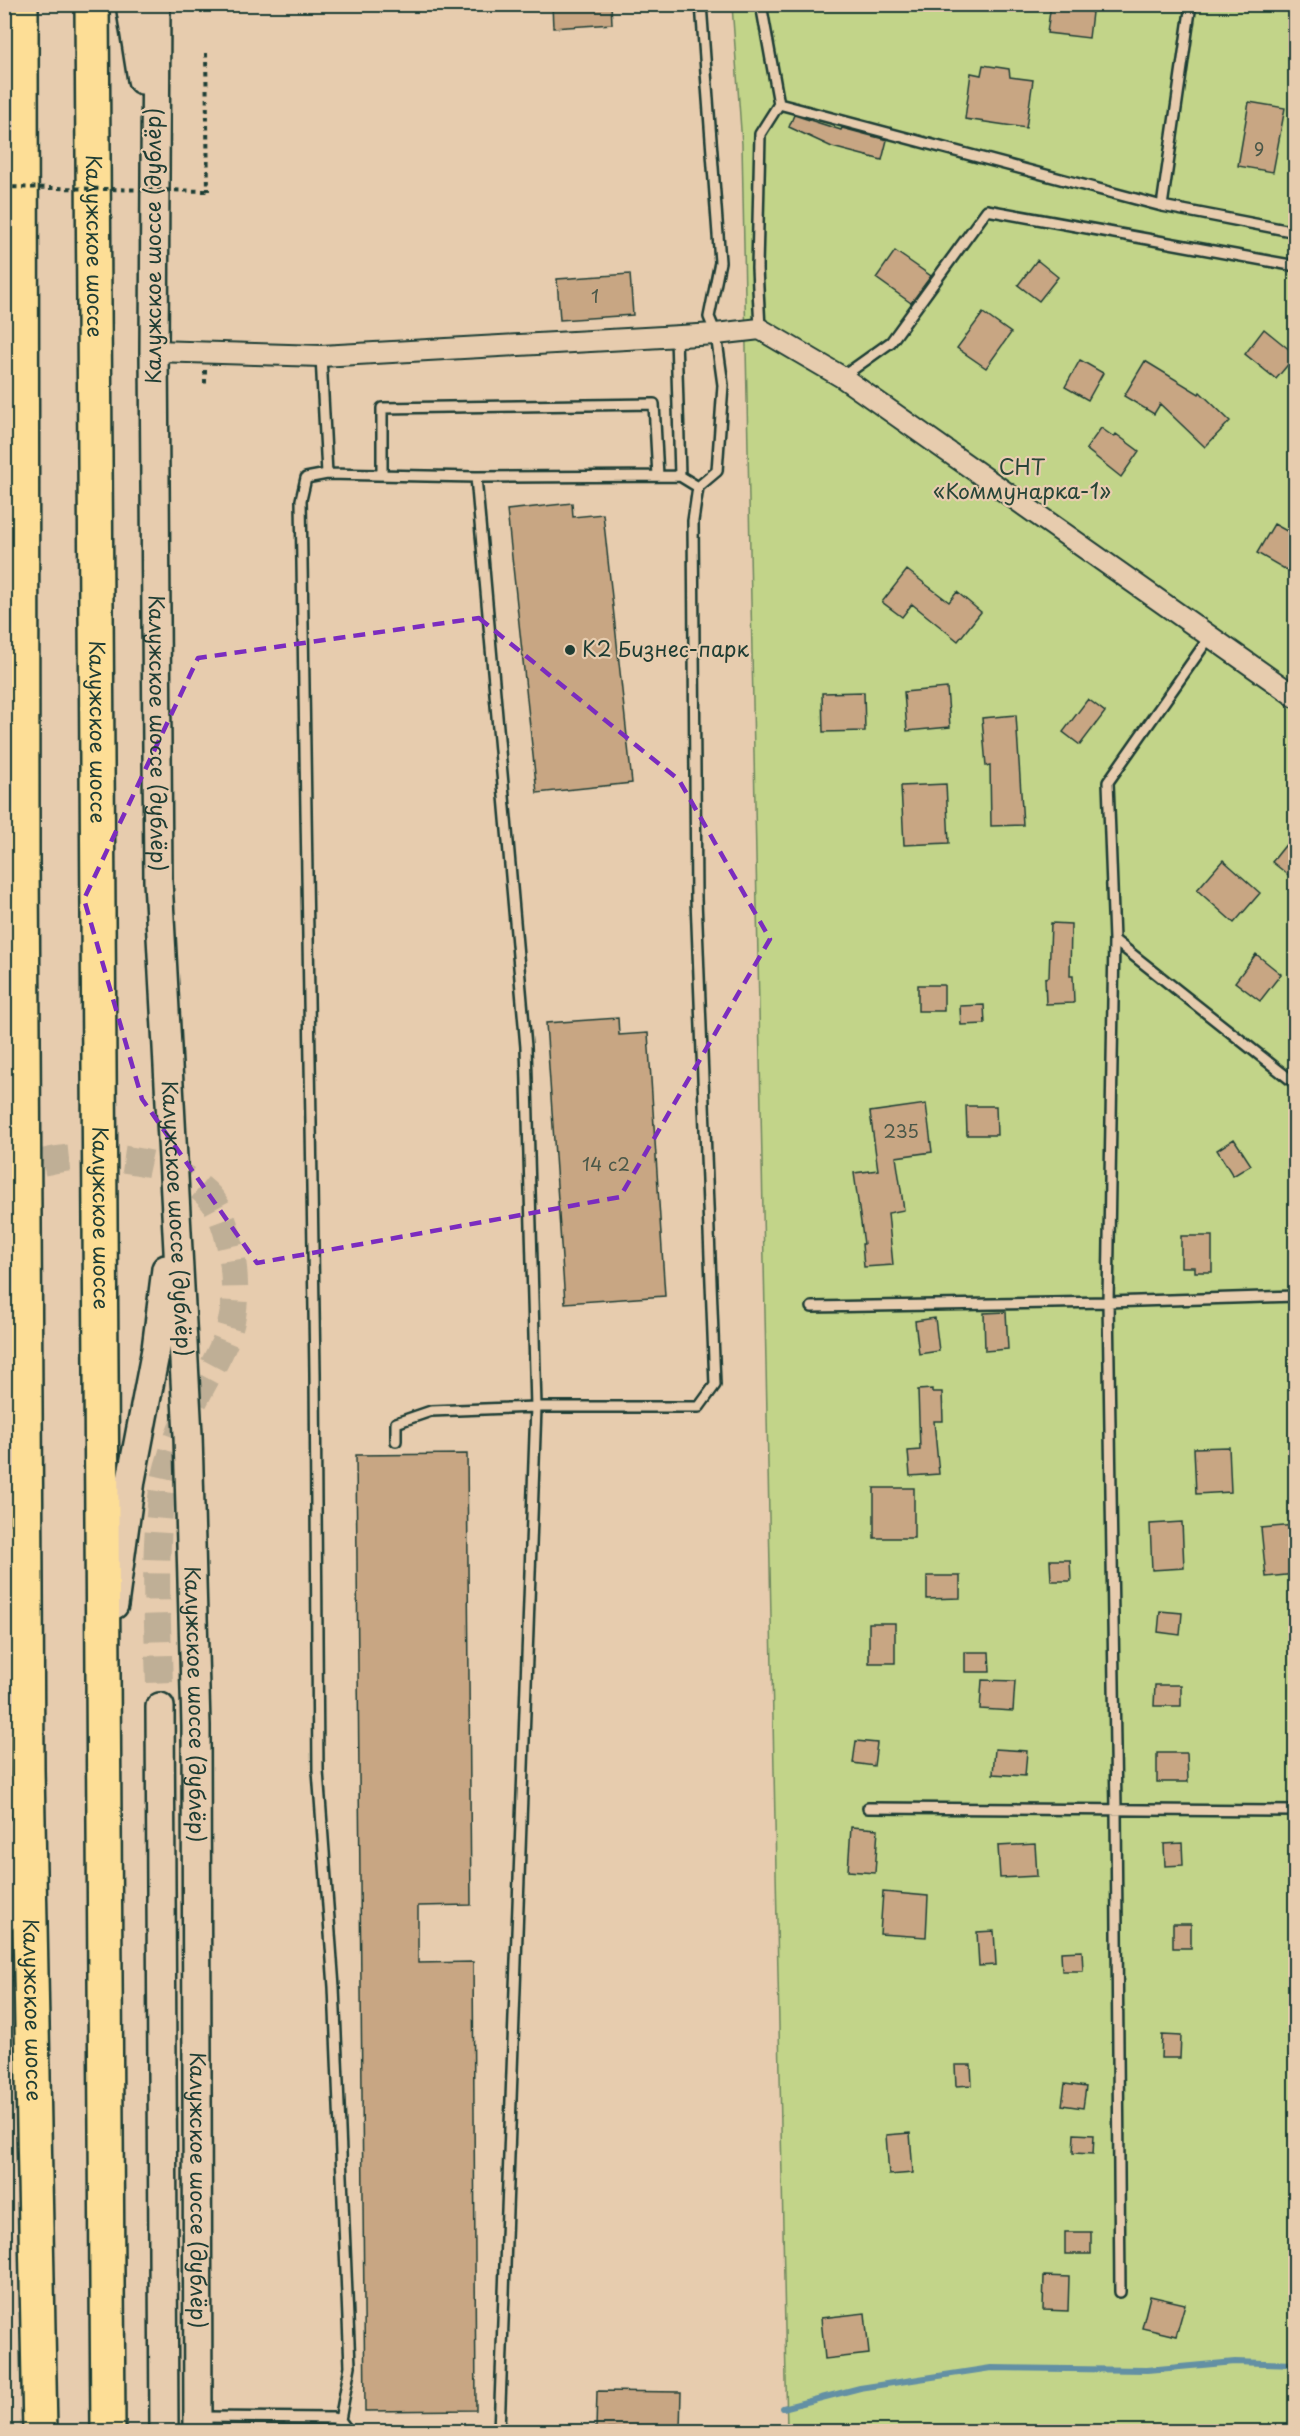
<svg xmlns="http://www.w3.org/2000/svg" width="1300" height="2436" viewBox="0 0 1300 2436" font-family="'Playpen Sans',sans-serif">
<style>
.green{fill:#c2d489;stroke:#70885e;stroke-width:1.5}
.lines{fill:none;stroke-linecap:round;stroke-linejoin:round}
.stream{stroke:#6390a4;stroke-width:6}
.building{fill:#c8a683;stroke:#1f3d34;stroke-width:1.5}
.secondary-tunnel{stroke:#bfaf96;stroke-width:27;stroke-dasharray:27 14;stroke-linecap:butt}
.lane-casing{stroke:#1f3d34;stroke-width:14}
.street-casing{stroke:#1f3d34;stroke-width:24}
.secondary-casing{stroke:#1f3d34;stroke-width:32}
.highway-casing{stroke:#1f3d34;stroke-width:38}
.path{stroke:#1f3d34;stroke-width:4;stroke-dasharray:4.5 4.5;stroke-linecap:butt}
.lane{stroke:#e7ccae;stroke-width:9}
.street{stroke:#e7ccae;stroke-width:20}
.secondary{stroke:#e7ccae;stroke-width:27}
.highway{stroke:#fdde96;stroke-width:33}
.path-bridge{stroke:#1f3d34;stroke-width:4;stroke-dasharray:4.5 4.5;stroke-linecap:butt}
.marked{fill:none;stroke:#7b2cbf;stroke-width:4.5;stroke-dasharray:12 8;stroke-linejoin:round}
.poi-dot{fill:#1f3d34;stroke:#e7ccae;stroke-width:2}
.labels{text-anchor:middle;stroke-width:4.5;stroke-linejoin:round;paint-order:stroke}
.number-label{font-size:18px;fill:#495748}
.street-label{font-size:21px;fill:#1f3d34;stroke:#e7ccae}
.park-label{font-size:21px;fill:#274538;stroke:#e7ccae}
.poi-label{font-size:21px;fill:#1f3d34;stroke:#e7ccae;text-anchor:start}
</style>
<rect width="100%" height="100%" fill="#e7ccae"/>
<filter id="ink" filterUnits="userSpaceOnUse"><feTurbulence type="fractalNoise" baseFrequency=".0167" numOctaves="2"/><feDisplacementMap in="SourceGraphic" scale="12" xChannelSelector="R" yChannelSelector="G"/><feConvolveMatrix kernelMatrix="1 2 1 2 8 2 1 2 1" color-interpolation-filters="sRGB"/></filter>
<g filter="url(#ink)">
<path class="green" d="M732,5H1295V2431H787L742,144Z"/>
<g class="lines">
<path class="stream" d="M783,2408L860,2388L991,2368L1147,2370L1235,2362L1296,2364"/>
</g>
<path class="building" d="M552,4H611L612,24L553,28Z
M1051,4H1093L1089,38L1047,33Z
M983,65L1009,69L1010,77L1033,80L1026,128L965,119L971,73L981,75Z
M1249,102L1285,108L1273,172L1238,166Z
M794,115L841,130L842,128L887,140L882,160L832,147L789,127Z
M895,251L931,276L911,303L876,278Z
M1037,260L1058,277L1039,301L1018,285Z
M630,274L633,315L560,320L557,279Z
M983,313L1011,333L986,368L957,348Z
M1264,329L1296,355L1276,379L1245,354Z
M1080,360L1103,373L1088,400L1065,387Z
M1145,361L1199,394L1200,392L1230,421L1205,447L1160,404L1154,414L1124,396Z
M1101,428L1114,437L1116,434L1139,451L1121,477L1086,449Z
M572,503L573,517L603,514L632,783L537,793L507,510Z
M1274,524L1296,536V563L1290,572L1257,553Z
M907,570L949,602L957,592L981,612L958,641L912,604L902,617L882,602Z
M947,688L950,727L907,731L904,692Z
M864,692L865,731L823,732L822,693Z
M1088,699L1105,712L1080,745L1063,732Z
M1016,715L1023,825L991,826L990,765L986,766L982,718Z
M946,784L949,843L904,845L901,786Z
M1296,832V881L1272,862Z
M1223,860L1260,893L1234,923L1197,890Z
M1051,923L1071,924L1070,976H1073L1074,1003L1046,1004L1045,978L1049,977Z
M1256,954L1281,974L1260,1001L1235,982Z
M918,985H944V1011H918Z
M984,1005L985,1024L961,1025L960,1006Z
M618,1018L619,1035L648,1033L665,1296L565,1303L546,1023Z
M926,1104L932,1152L896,1157L904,1210L888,1213L893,1265L864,1267L862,1244H864L854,1173L878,1170L870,1112Z
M966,1106H996L997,1135H967Z
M1234,1139L1251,1165L1233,1176L1217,1150Z
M1181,1236H1212V1272H1195V1267H1181Z
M1006,1312L1008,1349L985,1351L984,1313Z
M935,1318L939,1351L919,1354L915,1321Z
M932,1389V1392H942L943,1421H934L939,1474L910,1476L908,1451L920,1450L918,1390Z
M1229,1447L1231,1492L1196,1494L1194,1448Z
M467,1454L471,1905L418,1906V1963L473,1962L476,2410L365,2411L356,1455Z
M874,1488H914V1538H874Z
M1182,1522L1184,1568L1152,1570L1150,1524Z
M1296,1525V1574L1266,1577L1261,1528Z
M1050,1560H1070L1071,1581H1051Z
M927,1576H960V1598L927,1599Z
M1160,1611L1182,1613L1180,1635L1158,1632Z
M869,1623H895V1663H869Z
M965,1652H989L990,1672H965Z
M982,1680L1015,1681L1013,1711L980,1709Z
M1155,1685H1181V1706H1154Z
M856,1741L877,1743L874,1766L853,1763Z
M995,1749L1027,1751L1025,1776L993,1774Z
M1157,1753H1187L1188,1782H1157Z
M851,1827L878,1829L875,1873L848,1871Z
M1182,1843L1183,1865L1165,1866L1164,1844Z
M1035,1844L1037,1876L1000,1878L998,1846Z
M883,1892L928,1896L926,1937L880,1934Z
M1173,1924H1191V1948H1173Z
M994,1931L996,1965L979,1966L977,1932Z
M1082,1951L1083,1971H1062L1061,1952Z
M1162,2035L1181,2036L1180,2058H1161Z
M955,2065H971L972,2085L956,2086Z
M1065,2084L1086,2087L1083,2108L1062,2105Z
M910,2133L913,2173L889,2175L886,2135Z
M1074,2134L1094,2135L1093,2154L1073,2153Z
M1065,2232H1091V2254H1065Z
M1044,2276L1069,2277L1068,2311L1043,2310Z
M1150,2296L1185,2304L1176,2336L1142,2328Z
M865,2313L869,2354L825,2359L821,2318Z
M597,2391L681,2392L680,2430L596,2429Z"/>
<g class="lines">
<path class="secondary-tunnel" d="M4,1177C51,1152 105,1153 155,1165C176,1171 206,1187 217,1207C233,1237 240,1294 230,1327C224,1348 211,1369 201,1388C184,1420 167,1458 162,1494C152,1564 159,1637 160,1707"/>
<defs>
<path id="lane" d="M761,4L779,104
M1162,206L1191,4
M760,329L757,268L760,134L779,104L1162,206L1296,232
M676,336L680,476
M321,356L327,474
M842,377L891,342L987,210L1296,266
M382,475V408L654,404L658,476
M476,477L526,1047L536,1407L499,2432
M698,487L717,471L723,385L716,334L709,317L720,262L701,4
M1114,940L1296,1084
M812,1307L1108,1302L1296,1296
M868,1808L1296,1811
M1120,2292L1116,1810L1108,1302L1114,940L1108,782L1211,635
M201,2417L333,2418L340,2420L349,2432
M340,2420L350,2366L334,1987L318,1771L315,1373L301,500L306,478L327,474L476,477L680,476L698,487L693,521L696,899L715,1385L699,1407H536L431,1411L396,1423V1441"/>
<path id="street" d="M154,351L321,356L716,334L760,329L842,377L1296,697"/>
<g id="secondary">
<path d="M130,4L142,80"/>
<path id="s1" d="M156,4L154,351L158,881L188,1435L196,1726L198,2432"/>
<path d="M4,695L9,738"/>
<path d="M114,1605L131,1480L156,1349L166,1269"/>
<path d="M160,1707L164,2432"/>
<path d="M4,1918L18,1831"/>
</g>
<g id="highway">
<path id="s2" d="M21,4L22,858L27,1770L40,2432"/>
<path id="s3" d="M92,4L108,2432"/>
</g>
</defs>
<use href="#lane" class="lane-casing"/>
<use href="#street" class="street-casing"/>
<use href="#secondary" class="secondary-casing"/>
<use href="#highway" class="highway-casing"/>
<path class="path" d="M206,53L208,191
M205,370V386"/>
<use href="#lane" class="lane"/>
<use href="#street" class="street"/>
<use href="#secondary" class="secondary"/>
<use href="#highway" class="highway"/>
<path class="path-bridge" d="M4,187L208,191"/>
</g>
</g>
<path class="marked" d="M479,618L679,780L770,939L620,1197L257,1263L142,1099L84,899L198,658Z"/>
<circle class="poi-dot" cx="570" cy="650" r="6"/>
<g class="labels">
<g class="number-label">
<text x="1259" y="156">9</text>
<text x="595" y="303">1</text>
<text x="901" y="1138">235</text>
<text x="606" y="1171">14 с2</text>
</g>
<g class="street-label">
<text dy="7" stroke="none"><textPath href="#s3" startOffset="242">Калужское шоссе</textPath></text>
<text transform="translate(154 246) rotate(-90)" y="7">Калужское шоссе (дублёр)</text>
<text dy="7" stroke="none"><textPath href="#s3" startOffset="728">Калужское шоссе</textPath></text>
<text dy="7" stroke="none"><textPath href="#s1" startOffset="729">Калужское шоссе (дублёр)</textPath></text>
<text dy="7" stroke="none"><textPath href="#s3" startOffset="1214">Калужское шоссе</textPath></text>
<text dy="7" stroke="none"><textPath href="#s1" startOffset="1215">Калужское шоссе (дублёр)</textPath></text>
<text dy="7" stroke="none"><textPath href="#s1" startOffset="1701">Калужское шоссе (дублёр)</textPath></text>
<text dy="7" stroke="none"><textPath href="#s2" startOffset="2006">Калужское шоссе</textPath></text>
<text dy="7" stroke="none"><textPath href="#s1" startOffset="2187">Калужское шоссе (дублёр)</textPath></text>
</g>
<g class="park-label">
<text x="1022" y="475">СНТ<tspan x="1022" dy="24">«Коммунарка-1»</tspan></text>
</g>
<g class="poi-label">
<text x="582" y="657">К2 Бизнес-парк</text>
</g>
</g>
<rect width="1300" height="2436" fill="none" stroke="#e7ccae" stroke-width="24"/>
<rect x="12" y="12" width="1276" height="2412" fill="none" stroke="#1f3d34" stroke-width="2" filter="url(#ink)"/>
</svg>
